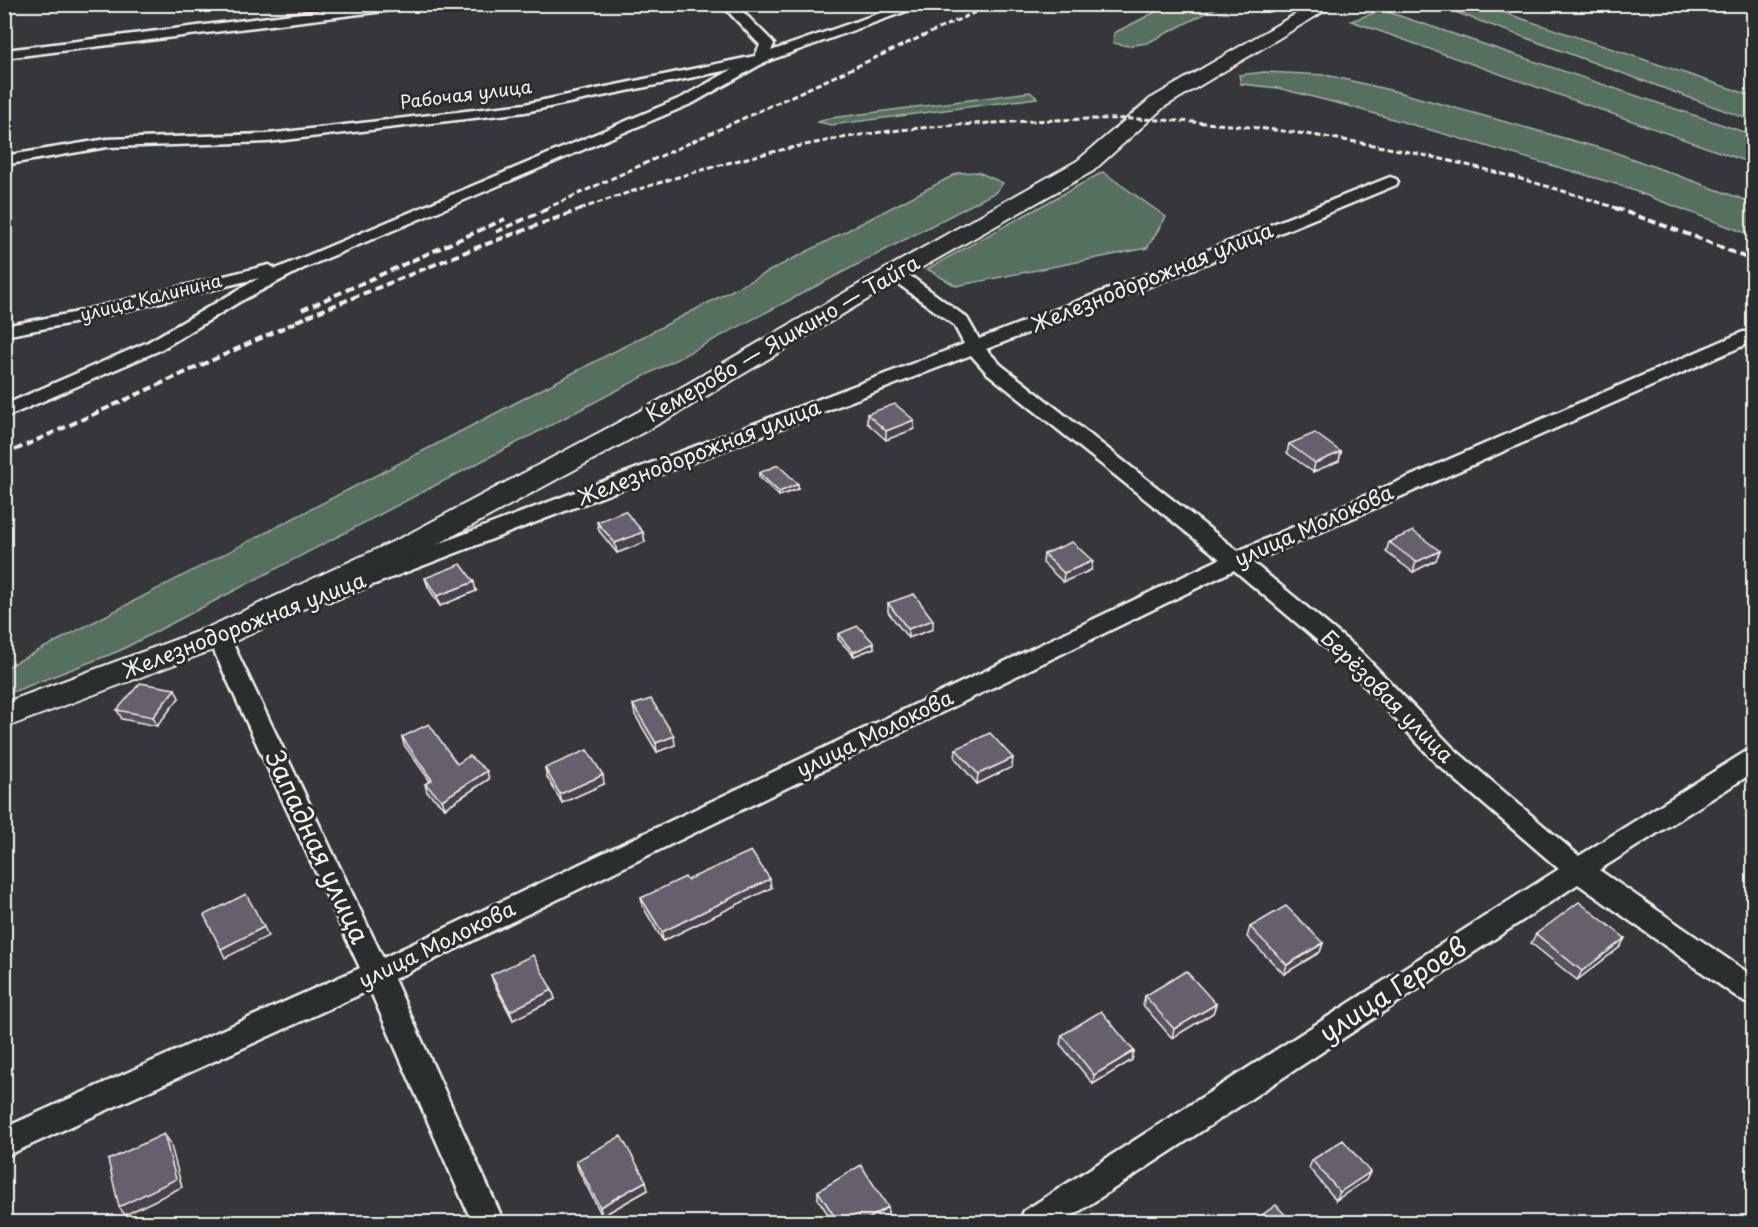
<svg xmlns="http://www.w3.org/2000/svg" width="1758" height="1227" viewBox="0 0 1758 1227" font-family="'Playpen Sans',sans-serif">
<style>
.green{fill:#56705e;stroke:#a5b0a3;stroke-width:1.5}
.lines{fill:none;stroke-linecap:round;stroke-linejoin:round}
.minor-casing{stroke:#f4f1e8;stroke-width:5}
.secondary-casing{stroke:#f4f1e8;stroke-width:4}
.minor{fill:#2a2d2e;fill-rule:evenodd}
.secondary{fill:#2a2d2e;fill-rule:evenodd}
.rail-far1{stroke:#f4f1e8;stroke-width:3;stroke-dasharray:6 3;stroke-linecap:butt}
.rail{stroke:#f4f1e8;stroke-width:4;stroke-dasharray:8 4;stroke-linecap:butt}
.wall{fill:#58515f;stroke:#f4f1e8;stroke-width:1.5}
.shaded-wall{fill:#47424d;stroke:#f4f1e8;stroke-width:1.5}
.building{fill:#665e6e;stroke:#f4f1e8;stroke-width:1.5}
.labels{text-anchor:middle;stroke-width:6;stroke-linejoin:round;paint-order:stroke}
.far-street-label{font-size:18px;fill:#f4f1e8;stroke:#2a2d2e}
.street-label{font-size:21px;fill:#f4f1e8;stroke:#2a2d2e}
.near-street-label{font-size:26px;fill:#f4f1e8;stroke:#2a2d2e}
</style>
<rect width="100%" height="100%" fill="#36373b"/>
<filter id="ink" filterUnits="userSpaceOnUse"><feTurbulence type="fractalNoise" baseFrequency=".0167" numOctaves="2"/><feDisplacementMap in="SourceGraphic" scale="12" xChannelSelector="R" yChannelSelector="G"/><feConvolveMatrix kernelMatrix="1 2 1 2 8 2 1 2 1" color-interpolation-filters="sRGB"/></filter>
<g filter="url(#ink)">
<path class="green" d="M1171,4L1222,5L1147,43L1128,46L1113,43L1114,33Z
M1436,5H1481L1753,96V121Z
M1382,10L1753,135V164L1351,21Z
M1265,72L1326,75L1394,91L1614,152L1753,203V236L1616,184L1348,106L1278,88L1241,84L1239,75Z
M1030,92L1037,98L831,125L818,122L831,118Z
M978,172L1003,183L996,192L119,651L5,695V668L958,173Z
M1103,172L1166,217L1147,248L956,286L927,269Z"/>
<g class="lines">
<defs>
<path id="minor" d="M373,4H414L408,8L4,58L6,50Z
M721,4H735L772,41L774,44L771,51L906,4H926L765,62L693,103L304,268L239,302L160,350L4,418V405L148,342L259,278L73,323L4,336V326L73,313L269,265L276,269L683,97L733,69L525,112L267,142L107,147L4,165V156L107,139L267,134L525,104L755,56L760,45Z
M1390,177L1396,179L1398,182L1396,185L1173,277L986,349L1001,365L1238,551L1743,332H1754V341L1252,562L1360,651L1454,749L1579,856L1745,752L1754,750V772L1599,870L1754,977V1005L1744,1002L1578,884L1063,1222H1019L1024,1211L1559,869L1436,763L1344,663L1234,570L394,979L504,1222H472L370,990L4,1157V1128L360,968L207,636L210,630L235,622L243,624L246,630L243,636L231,640L383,958L1220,559L987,373L971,355L336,599L328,601L320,599L317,594L320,589L964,344L954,325L889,277L886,273L889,269H901L967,318L979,339L1161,269Z"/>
<path id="secondary" d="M1313,4H1336L1164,107L1093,171L903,278L673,416L427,550L229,644L4,728V703L207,628L405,536L653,404L887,268L1077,161L1150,99Z"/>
</defs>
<use href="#minor" class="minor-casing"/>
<use href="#secondary" class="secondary-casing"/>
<use href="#minor" class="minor"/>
<use href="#secondary" class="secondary"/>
<path class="rail-far1" d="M1745,4L1754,12
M545,209L993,4
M580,209C660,181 743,156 826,141C887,129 950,125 1011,122C1054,120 1097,118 1139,119C1300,125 1466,157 1619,209"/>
<path class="rail" d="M1615,208L1701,239L1754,261
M496,232L549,208
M302,310L505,219
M296,321L473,249L584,208
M4,455L305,318"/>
</g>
<path class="wall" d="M867,414L914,429L886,440L867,423Z
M1289,444L1341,452L1339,461L1313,472L1287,453Z
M759,473L798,489L779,496L759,477Z
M597,522L643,532L645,542L617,553L599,531Z
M1389,542L1436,560L1413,572L1386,552Z
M1044,554L1091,570L1063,582L1043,563Z
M425,578L476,591L440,606L428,587Z
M888,603L933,629L908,638L888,612Z
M838,634L874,648L854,656L838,639Z
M179,698L157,726L122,719L117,710Z
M633,705L675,745L657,752L635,715Z
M402,737L457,764L489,779L445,808L427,792L425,784L430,781L404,745Z
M956,749L1012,767L977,784L955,758Z
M545,768L604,784L562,803L547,777Z
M1754,806V821L1746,816Z
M687,880L771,888L663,941L643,907L641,898Z
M1250,927L1323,943L1320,952L1284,974L1247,937Z
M1536,934L1625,938L1620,947L1577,980L1531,943Z
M491,975L552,990L555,999L513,1020L494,984Z
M1145,996L1216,1004L1213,1013L1172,1038L1143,1005Z
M1062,1035L1134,1051L1132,1060L1093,1084L1060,1044Z
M1312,1160L1370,1172L1366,1180L1336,1200L1309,1168Z
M576,1161L648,1190L602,1216L578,1169Z
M818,1191L888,1207V1215L877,1222H833L818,1199Z"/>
<path class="shaded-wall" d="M914,420V429L886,440V431Z
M1341,452L1339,461L1313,472L1315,463Z
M798,484V489L779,496V492Z
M643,532L645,542L617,553L615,543Z
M1440,551L1436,560L1413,572L1416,562Z
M1093,561L1091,570L1063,582L1064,573Z
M474,582L476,591L440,606L437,596Z
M933,620V629L908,638V629Z
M874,643V648L854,656L853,652Z
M175,689L179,698L157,726L153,717Z
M674,736L675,745L657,752L656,743Z
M1013,758L1012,767L977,784L978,774Z
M487,771L489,779L445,808L442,800Z
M603,775L604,784L562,803L560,794Z
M770,879L771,888L663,941L662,932Z
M264,927L268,936L225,958L221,949Z
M1625,938L1620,947L1577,980L1582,971Z
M1323,943L1320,952L1284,974L1287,965Z
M552,990L555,999L513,1020L510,1011Z
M1216,1004L1213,1013L1172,1038L1174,1029Z
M1134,1051L1132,1060L1093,1084L1094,1075Z
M164,1134L170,1142L182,1187L125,1215L119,1207Z
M1370,1172L1366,1180L1336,1200L1340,1192Z
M646,1181L648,1190L602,1216L600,1207Z
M888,1207V1215L877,1222H863Z"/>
<path class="building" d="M895,404L914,420L886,431L867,414Z
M1315,433L1341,452L1315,463L1289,444Z
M778,465L798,484L779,492L759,473Z
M625,511L643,532L615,543L597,522Z
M1413,531L1440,551L1416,562L1389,542Z
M1072,542L1093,561L1064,573L1044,554Z
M461,564L474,582L437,596L425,578Z
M914,594L933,620L908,629L888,603Z
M858,626L874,643L853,652L838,634Z
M140,683L175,689L153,717L117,710Z
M651,699L674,736L656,743L633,705Z
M429,724L457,764L469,756L487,771L442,800L425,784L432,780L402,737Z
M990,733L1013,758L978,774L956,749Z
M587,750L603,775L560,794L545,768Z
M751,851L770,879L662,932L641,898L685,877L687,880Z
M246,894L264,927L221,949L204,915Z
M1579,902L1625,938L1582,971L1536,934Z
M1286,906L1323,943L1287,965L1250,927Z
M533,955L552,990L510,1011L491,975Z
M1186,971L1216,1004L1174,1029L1145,996Z
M1101,1011L1134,1051L1094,1075L1062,1035Z
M164,1134L176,1179L119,1207L108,1160Z
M621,1136L646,1181L600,1207L576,1161Z
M1343,1140L1370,1172L1340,1192L1312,1160Z
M861,1165L888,1207L863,1222H838L818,1191Z
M1276,1205L1292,1222H1252Z"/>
</g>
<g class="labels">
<g class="far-street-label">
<text transform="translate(466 95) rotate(-7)" y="6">Рабочая улица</text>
<text transform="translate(151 298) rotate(-14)" y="6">улица Калинина</text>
</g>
<g class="street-label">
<text transform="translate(1152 278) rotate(-22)" y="7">Железнодорожная улица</text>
<text transform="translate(783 339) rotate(-30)" y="7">Кемерово — Яшкино — Тайга</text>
<text transform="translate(699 453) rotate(-21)" y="7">Железнодорожная улица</text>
<text transform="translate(1314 526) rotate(-24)" y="7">улица Молокова</text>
<text transform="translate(244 626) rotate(-21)" y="7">Железнодорожная улица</text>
<text transform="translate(1387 697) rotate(45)" y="7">Берёзовая улица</text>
<text transform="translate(875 734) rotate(-26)" y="7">улица Молокова</text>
<text transform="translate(437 945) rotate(-26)" y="7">улица Молокова</text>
</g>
<g class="near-street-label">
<text transform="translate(317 847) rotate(65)" y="9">Западная улица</text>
<text transform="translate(1393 990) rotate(-33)" y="9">улица Героев</text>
</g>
</g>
<rect width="1758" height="1227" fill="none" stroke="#2a2d2e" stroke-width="24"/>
<rect x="12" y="12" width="1734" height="1203" fill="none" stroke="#f4f1e8" stroke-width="2" filter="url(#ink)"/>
</svg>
